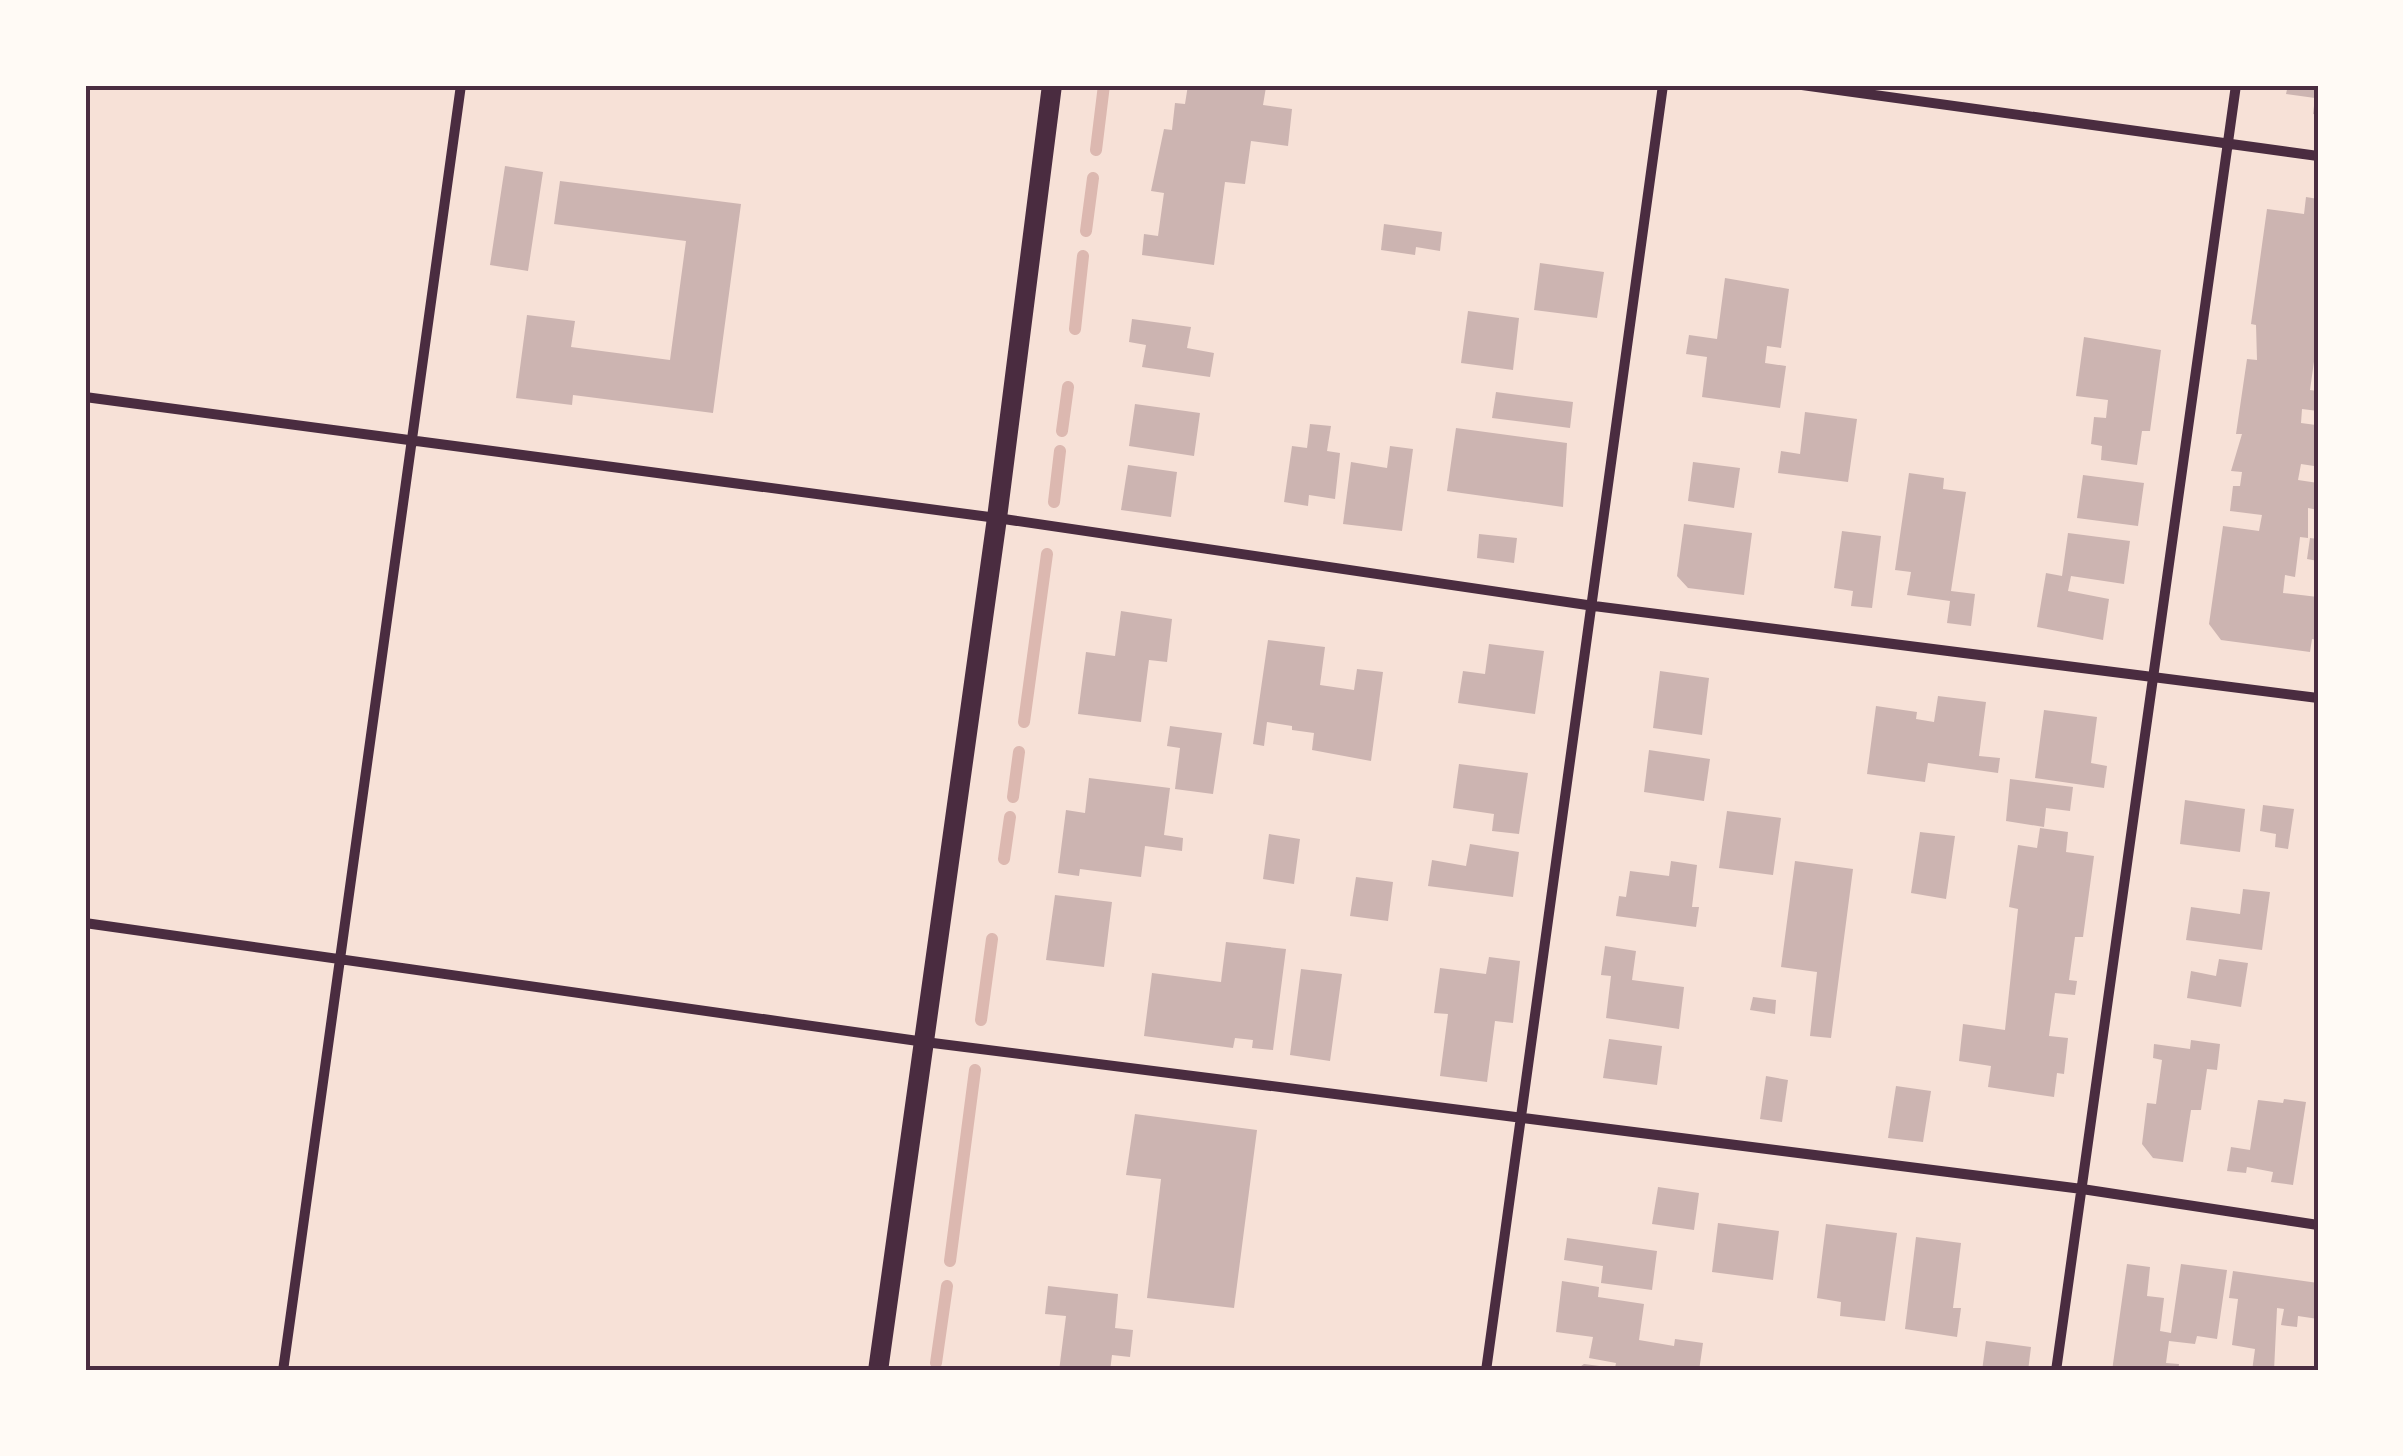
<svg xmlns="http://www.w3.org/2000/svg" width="2403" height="1456" viewBox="0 0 2403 1456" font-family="'Alegreya Sans',sans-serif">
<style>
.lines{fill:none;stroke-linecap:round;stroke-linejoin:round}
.stream{stroke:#dcb8b0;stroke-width:12}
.building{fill:#ccb4b1}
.minor{stroke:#4a2c40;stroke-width:10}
.secondary{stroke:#4a2c40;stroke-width:20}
.neatline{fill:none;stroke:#4a2c40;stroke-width:4}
</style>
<rect width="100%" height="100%" fill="#f7e1d7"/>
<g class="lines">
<path class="stream" d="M1096,150L1104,85
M1086,231L1093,178
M1075,329L1083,256
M1062,431L1068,387
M1054,502L1060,451
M1024,722L1047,554
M1013,797L1019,752
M1004,859L1010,817
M981,1020L992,939
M950,1261L975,1070
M936,1363L947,1286"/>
</g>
<path class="building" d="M1188,85L1266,87L1263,105L1292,109L1288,146L1251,141L1245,184L1225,182L1214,265L1142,255L1144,234L1158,236L1164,193L1151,191L1164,129L1172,130L1175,103L1185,104Z
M2288,85H2318V115L2313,114L2315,98L2286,94Z
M505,166L543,172L528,271L490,265Z
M560,181L741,204L713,413L573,395L572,405L516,398L527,315L575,321L571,347L670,360L686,241L554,224Z
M2306,197L2318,199V333L2310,390L2318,391V411L2302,409L2301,423L2316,425L2317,444L2314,466L2301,464L2298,480L2318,483V510L2308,508V538L2300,537L2295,577L2285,575L2283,593L2318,597V640L2312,639L2310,652L2221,640L2209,624L2223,526L2259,531L2262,515L2230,511L2233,486H2240L2242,472L2231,471L2242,434H2236L2247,359L2257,360L2256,325L2251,324L2267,209L2304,214Z
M1384,224L1442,232L1440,251L1416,247L1415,255L1381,250Z
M1540,263L1604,272L1597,318L1534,310Z
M1725,278L1789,289L1781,348L1767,346L1765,363L1786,366L1780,408L1702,397L1707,357L1686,354L1689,335L1717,339Z
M1468,311L1519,318L1513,370L1461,363Z
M1132,319L1191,327L1187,348L1214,353L1210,377L1142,367L1146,345L1129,342Z
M2084,337L2161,350L2150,431H2142L2137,465L2101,460L2102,446L2091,444L2094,417L2106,418L2108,400L2076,396Z
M1496,392L1573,402L1570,428L1492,418Z
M1135,404L1200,413L1194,456L1129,446Z
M1805,412L1857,419L1848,482L1778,473L1781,451L1800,454Z
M1310,424L1331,426L1327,451L1340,453L1335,499L1309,495L1308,506L1284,502L1292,446L1307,448Z
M1456,428L1567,443L1563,507L1447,491Z
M1390,446L1413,449L1402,531L1343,524L1351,462L1387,468Z
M1693,462L1740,468L1734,508L1688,501Z
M1128,465L1177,472L1171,517L1121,510Z
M1909,473L1944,478L1943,489L1966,492L1951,591L1975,594L1971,626L1947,623L1950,601L1907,595L1911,572L1895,570Z
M2083,475L2144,483L2138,526L2077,518Z
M1684,524L1752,533L1744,595L1688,588L1677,576Z
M1842,531L1881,536L1872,608L1851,606L1853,591L1834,588Z
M2068,533L2130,541L2124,584L2071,576L2068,591L2109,599L2103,640L2037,627L2046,573L2062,576Z
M1479,534L1517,538L1514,563L1477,558Z
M2310,538L2318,539V561L2307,559Z
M1121,611L1172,619L1167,662L1149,660L1141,722L1078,714L1086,652L1115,656Z
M1268,640L1325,647L1320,685L1354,690L1357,669L1383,672L1371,761L1312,750L1314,733L1292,730V726L1267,722L1264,746L1253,744Z
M1489,644L1544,651L1535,714L1458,703L1463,671L1485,674Z
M1660,671L1709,678L1702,735L1653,728Z
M1938,696L1986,702L1979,756L2000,758L1998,773L1928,763L1925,782L1867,774L1876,706L1917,712L1916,719L1934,722Z
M2044,710L2097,717L2091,763L2107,766L2104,788L2035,778Z
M1170,726L1222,733L1213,794L1175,789L1180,748L1167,746Z
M1649,750L1710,759L1704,801L1644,792Z
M1459,764L1528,773L1519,834L1492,831L1494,814L1453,808Z
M1089,778L1170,788L1164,835L1183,838L1182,851L1145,846L1141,877L1080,869L1079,876L1058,873L1066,810L1085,813Z
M2010,779L2073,787L2070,811L2046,808L2044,827L2006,821Z
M2185,800L2245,809L2240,852L2180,844Z
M2263,805L2294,809L2288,849L2275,847L2276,834L2260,831Z
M1727,811L1781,818L1773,875L1719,868Z
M2040,828L2068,832L2066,852L2094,856L2083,937H2075L2069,980L2077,981L2075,995L2055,993L2049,1036L2068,1038L2064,1074L2057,1073L2054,1097L1988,1087L1991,1066L1959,1061L1963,1024L2005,1030L2018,909L2009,907L2018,845L2037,848Z
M1920,832L1955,836L1946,899L1911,893Z
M1269,834L1300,839L1294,884L1263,879Z
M1470,844L1519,852L1513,897L1428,886L1432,860L1466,866Z
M1671,861L1697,865L1692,907H1699L1696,927L1616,916L1619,896L1626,897L1630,871L1669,876Z
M1795,861L1853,869L1831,1038L1810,1036L1817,972L1781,967Z
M1356,877L1393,882L1388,921L1350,916Z
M2243,889L2270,892L2262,950L2186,940L2191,907L2240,914Z
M1055,895L1112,902L1104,967L1046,960Z
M1226,942L1286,949L1273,1050L1252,1048L1253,1040L1235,1038L1233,1048L1144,1036L1152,973L1221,982Z
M1605,946L1636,951L1632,980L1684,987L1679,1029L1606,1018L1611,976L1601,975Z
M1489,957L1520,961L1513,1023L1495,1021L1487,1082L1440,1076L1448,1014L1434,1013L1440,968L1486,974Z
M2219,959L2248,963L2241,1007L2187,998L2191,971L2216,976Z
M1301,969L1342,974L1330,1061L1290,1055Z
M1753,997L1776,1000L1775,1014L1750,1010Z
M1609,1039L1662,1046L1657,1085L1603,1078Z
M2191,1040L2220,1044L2217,1070L2207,1069L2201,1110H2191L2183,1162L2153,1158L2142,1144L2147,1103L2156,1104L2162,1060L2153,1058L2154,1044L2190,1049Z
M1766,1076L1788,1080L1782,1122L1760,1119Z
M1896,1086L1931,1091L1923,1142L1888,1138Z
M2284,1099L2306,1102L2293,1185L2271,1182L2273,1172L2247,1167L2246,1173L2227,1171L2231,1147L2250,1150L2258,1100L2283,1103Z
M1135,1114L1257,1130L1234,1308L1147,1298L1161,1179L1126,1175Z
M1658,1187L1699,1193L1694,1230L1652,1224Z
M1718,1223L1779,1231L1773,1280L1712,1272Z
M1826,1224L1897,1233L1885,1321L1840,1316L1841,1302L1817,1298Z
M1916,1237L1961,1243L1953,1308H1961L1957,1337L1905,1329Z
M1567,1238L1657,1251L1652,1290L1601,1283L1603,1266L1564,1260Z
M2127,1264L2150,1267L2147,1296L2164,1298L2160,1331L2171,1333L2181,1264L2227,1270L2217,1339L2197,1336L2195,1344L2169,1341L2166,1363L2179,1364L2178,1371H2112Z
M2233,1271L2318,1283V1319L2298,1316L2297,1327L2281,1325L2284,1309L2277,1308L2274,1371H2252L2255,1349L2232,1345L2238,1299L2229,1298Z
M1562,1281L1599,1287L1598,1297L1644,1304L1639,1340L1674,1346L1675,1339L1703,1343L1699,1371H1574L1584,1364L1615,1368L1616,1363L1589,1358L1593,1337L1556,1332Z
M1048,1286L1118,1294L1115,1328L1133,1330L1130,1357L1112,1355L1110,1371H1059L1066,1316L1045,1314Z
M1986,1341L2031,1347L2028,1371H1982Z"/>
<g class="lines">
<path class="minor" d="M1802,85L2318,156
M85,397L997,518L1594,606L2318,698
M85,923L925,1042L2082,1189L2318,1225
M283,1371L461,85
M1486,1371L1663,85
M2056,1371L2236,85"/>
<path class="secondary" d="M878,1371L997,518L1052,85"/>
</g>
<rect width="2403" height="1456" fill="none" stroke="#fffaf5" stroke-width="175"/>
<rect x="88" y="88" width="2228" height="1280" class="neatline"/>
</svg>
